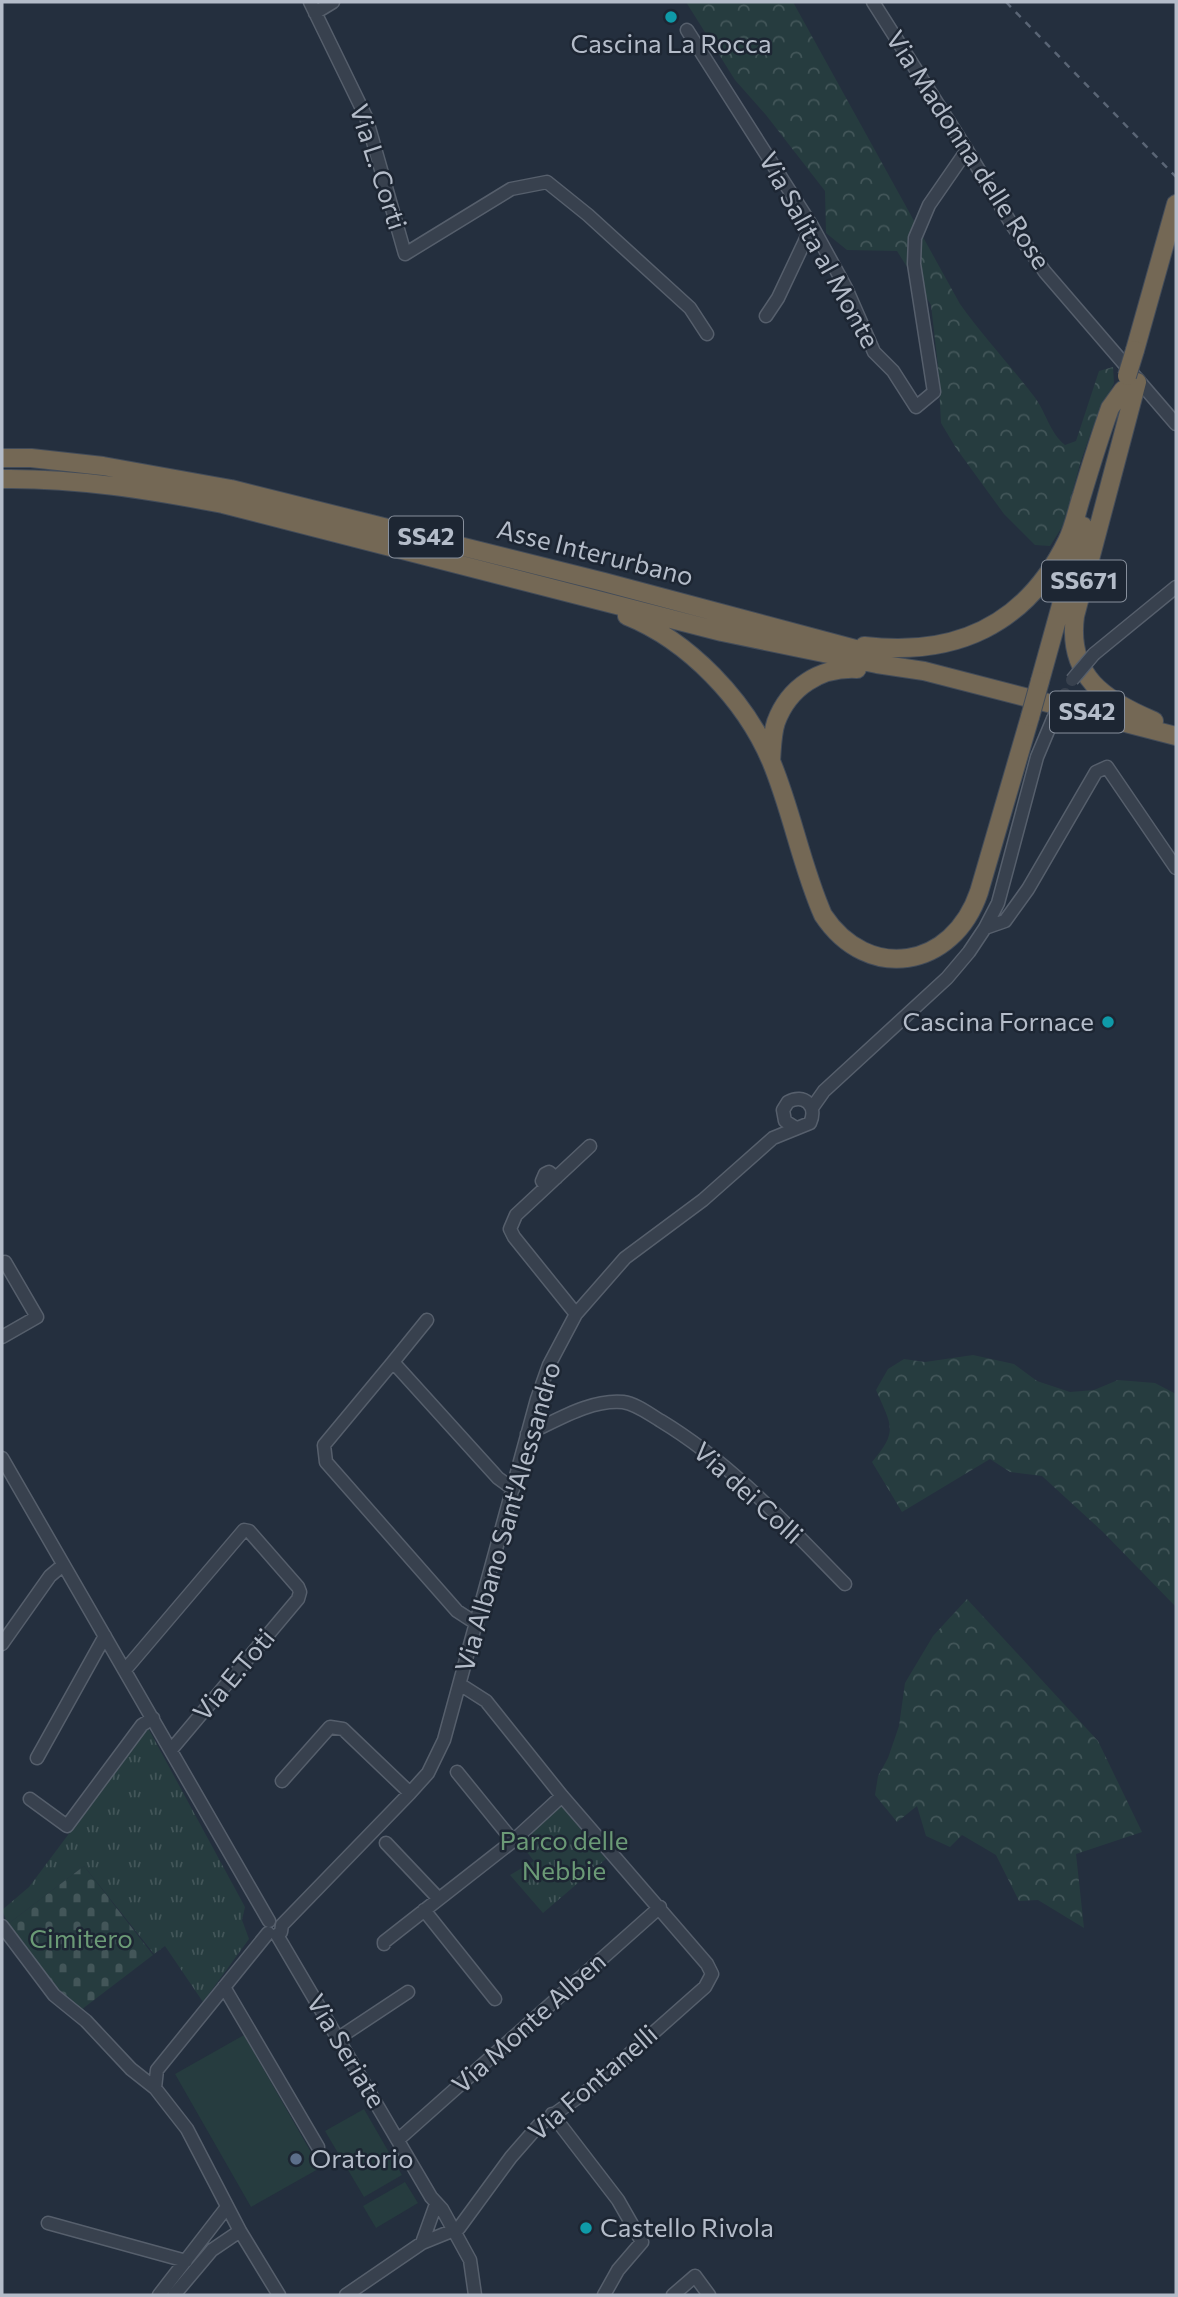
<svg xmlns="http://www.w3.org/2000/svg" width="1178" height="2297" viewBox="0 0 1178 2297" font-family="Commissioner,sans-serif">
<style>
.grass{fill:url(#grass-tufts)}
.forest{fill:url(#forest-crowns)}
.cemetery{fill:url(#cemetery-stones)}
.garden{fill:#263c3f}
.lines{fill:none;stroke-linecap:round;stroke-linejoin:round}
.minor-casing{stroke:#565f6c;stroke-width:15}
.highway-casing{stroke:#434c59;stroke-width:20}
.minor{stroke:#38414e;stroke-width:12}
.highway{stroke:#746855;stroke-width:18}
.rail{stroke:#5a6575;stroke-width:2.5;stroke-dasharray:7 7;stroke-linecap:butt}
.minor-bridge-casing{stroke:#565f6c;stroke-width:15;stroke-linecap:butt}
.highway-bridge-casing{stroke:#434c59;stroke-width:20;stroke-linecap:butt}
.minor-bridge{stroke:#38414e;stroke-width:12}
.highway-bridge{stroke:#746855;stroke-width:18}
.culture-dot{fill:#0f9aa8;stroke:#1d2633;stroke-width:2.5}
.service-dot{fill:#5c6f8a;stroke:#1d2633;stroke-width:2.5}
.labels{text-anchor:middle;stroke-width:5;stroke-linejoin:round;paint-order:stroke}
.shield{fill:#1d2633;stroke:#878f9c;stroke-width:2}
.shield-label{font-size:24px;font-weight:bold;fill:#b4bcc9}
.poi-label{font-size:26px;fill:#b4bcc9;stroke:#1d2633;text-anchor:start}
.street-label{font-size:26px;fill:#b4bcc9;stroke:#1d2633}
.park-label{font-size:26px;fill:#6b9a76;stroke:#1d2633}
</style>
<defs>
<pattern id="grass-tufts" width="24" height="20" patternUnits="userSpaceOnUse" patternTransform="scale(1.75)"><rect width="24" height="20" fill="#263c3f"/><path d="M3 7l-1-3M5 7V3M7 7l1-3M15 17l-1-3M17 17v-4M19 17l1-3" fill="none" stroke="#435659"/></pattern>
<pattern id="forest-crowns" width="20" height="18" patternUnits="userSpaceOnUse" patternTransform="scale(1.75)"><rect width="20" height="18" fill="#263c3f"/><path d="M2 6a3 3 0 1 1 6 0M12 15a3 3 0 1 1 6 0" fill="none" stroke="#435659"/></pattern>
<pattern id="cemetery-stones" width="16" height="16" patternUnits="userSpaceOnUse" patternTransform="scale(1.75)"><rect width="16" height="16" fill="#263c3f"/><path d="M2 7V4a2 2 0 0 1 4 0v3zM10 15v-3a2 2 0 0 1 4 0v3z" fill="#435659"/></pattern>
</defs>
<rect width="100%" height="100%" fill="#242f3e"/>
<path class="grass" d="M148,1728L245,1907L242,1920L249,1939L203,2002L165,1946L154,1954L84,1866L8,1924L2,1910L29,1887Z
M560,1804L606,1859L543,1913L510,1875L534,1861L519,1842Z"/>
<path class="forest" d="M686,2H793L960,304C983,336 1009,364 1033,395C1046,411 1049,432 1065,445L1076,441L1099,371L1113,367L1114,383L1091,432L1080,464L1064,524L1050,546L1035,545L1004,514L956,448L941,423L938,366L931,305L897,251L847,250L826,233L825,191L766,115L735,80Z
M973,1355L1014,1364L1037,1381L1070,1392L1094,1390L1118,1380L1155,1383L1176,1394V1607L1103,1532L1042,1476L1010,1472L990,1459L902,1512L872,1462C899,1431 891,1425 876,1390L888,1369L904,1359L925,1362Z
M967,1599L1098,1741L1142,1832L1076,1854L1084,1928L1038,1900L1019,1901L996,1855L962,1835L950,1847L926,1836L917,1806L897,1822L875,1795L878,1776L888,1758L899,1726L905,1683L933,1636Z"/>
<path class="cemetery" d="M84,1866L153,1955L77,2013L8,1924Z"/>
<path class="garden" d="M244,2035L320,2168L251,2207L175,2074Z
M364,2109L402,2175L364,2197L325,2131Z
M405,2182L418,2203L376,2228L363,2206Z"/>
<g class="lines">
<defs>
<path id="minor" d="M310,2L366,117L405,254L511,189L547,182L588,215L690,308L707,334
M873,2L967,150L1012,225L1045,272L1176,424
M315,13L333,2
M687,30L812,226L846,288L874,352L893,371L916,407L934,392L914,264L915,238L929,205L967,150
M766,316L778,298L812,226
M1094,654L1176,587
M985,928L1005,921L1028,889L1096,772L1107,767L1176,868
M812,1108L824,1091L947,978L969,952L985,928L998,903L1037,757L1053,719
M546,1187L542,1181L545,1174L549,1172L556,1178
M576,1314L514,1237L510,1229L516,1215L590,1146
M2,1337L37,1317L5,1262
M393,1362L427,1320
M527,1434C556,1421 590,1399 623,1402C637,1404 649,1414 661,1421C732,1464 787,1525 845,1584
M2,1458L269,1921
M477,1624L457,1611L326,1462L324,1445L393,1362L498,1478L513,1489
M2,1644L50,1576L63,1565
M125,1670L244,1530L249,1531L298,1587L300,1592L298,1599L171,1750
M37,1758L105,1636
M457,1772L513,1841
M282,1781L330,1727L343,1729L410,1793
M30,1799L67,1826L142,1725L153,1718
M386,1843L439,1899
M424,1910L495,1999
M2,1926L54,1995L86,2021L131,2069L155,2088
M268,1933L157,2070L155,2088L187,2129L240,2231L279,2295
M277,1935L281,1932L282,1925L410,1793L428,1773L444,1740L537,1399L549,1365L576,1314L625,1258L703,1200L773,1138L810,1123C818,1106 804,1093 788,1102L783,1110L785,1121L796,1128
M277,1935L431,2197L442,2209L470,2260L475,2295
M384,1944V1942L513,1841L562,1796
M224,1987L318,2147
M337,2039L408,1992
M552,2114L618,2200L642,2242L618,2270L604,2295
M399,2139L660,1907
M48,2223L186,2261
M422,2243L436,2204
M159,2295L227,2207
M174,2295L212,2250L240,2231
M346,2295L422,2243L459,2228L511,2157L539,2125L591,2088L705,1987L712,1974L707,1964L562,1796L486,1701L461,1685
M673,2295L695,2276L709,2295"/>
<path id="highway" d="M1135,350L1176,204
M1137,382L1075,616C1067,676 1104,700 1154,721
M2,458H31L103,466L231,489L604,582L874,654
M2,479C76,478 150,490 223,504L722,632L877,664L924,671L1176,736
M627,616C689,641 745,700 771,761C792,811 801,865 823,915C868,983 953,969 979,892L1030,717
M864,646C955,657 1026,625 1067,541C1074,527 1077,510 1082,495C1091,465 1100,436 1110,408L1123,390
M1040,681L1083,526
M771,761C772,748 772,734 776,722C789,687 820,667 857,669"/>
</defs>
<use href="#minor" class="minor-casing"/>
<use href="#highway" class="highway-casing"/>
<use href="#minor" class="minor"/>
<use href="#highway" class="highway"/>
<path class="rail" d="M1006,2L1176,177"/>
<defs>
<path id="minor-bridge" d="M1072,680L1094,654
M1053,719L1065,694"/>
<path id="highway-bridge" d="M1127,376L1135,350
M1030,717L1040,681"/>
</defs>
<use href="#minor-bridge" class="minor-bridge-casing"/>
<use href="#highway-bridge" class="highway-bridge-casing"/>
<use href="#minor-bridge" class="minor-bridge"/>
<use href="#highway-bridge" class="highway-bridge"/>
</g>
<g class="culture-dot">
<circle cx="671" cy="17" r="7"/>
<circle cx="1108" cy="1022" r="7"/>
<circle cx="586" cy="2228" r="7"/>
</g>
<circle class="service-dot" cx="296" cy="2159" r="7"/>
<g class="labels">
<g class="shield">
<rect x="389" y="516.5" width="74" height="41" rx="5"/>
<rect x="1042" y="560.5" width="84" height="41" rx="5"/>
<rect x="1050" y="691.5" width="74" height="41" rx="5"/>
</g>
<g class="shield-label">
<text x="426" y="545">SS42</text>
<text x="1084" y="589">SS671</text>
<text x="1087" y="720">SS42</text>
</g>
<g class="poi-label">
<text x="671" y="53" text-anchor="middle">Cascina La Rocca</text>
<text x="1094" y="1031" text-anchor="end">Cascina Fornace</text>
<text x="310" y="2168">Oratorio</text>
<text x="600" y="2237">Castello Rivola</text>
</g>
<g class="street-label">
<text transform="translate(968 150) rotate(57)" y="9">Via Madonna delle Rose</text>
<text transform="translate(378 167) rotate(72)" y="9">Via L. Corti</text>
<text transform="translate(819 250) rotate(61)" y="9">Via Salita al Monte</text>
<text transform="translate(595 553) rotate(14)" y="9">Asse Interurbano</text>
<text transform="translate(748 1493) rotate(42)" y="9">Via dei Colli</text>
<text transform="translate(508 1517) rotate(-74)" y="9">Via Albano Sant'Alessandro</text>
<text transform="translate(234 1675) rotate(-50)" y="9">Via E.Toti</text>
<text transform="translate(529 2023) rotate(-42)" y="9">Via Monte Alben</text>
<text transform="translate(346 2051) rotate(59)" y="9">Via Seriate</text>
<text transform="translate(593 2083) rotate(-41)" y="9">Via Fontanelli</text>
</g>
<g class="park-label">
<text x="564" y="1850">Parco delle<tspan x="564" dy="30">Nebbie</tspan></text>
<text x="81" y="1948">Cimitero</text>
</g>
</g>
<rect width="1178" height="2297" fill="none" stroke="#b4bcc9" stroke-width="7"/>
</svg>
